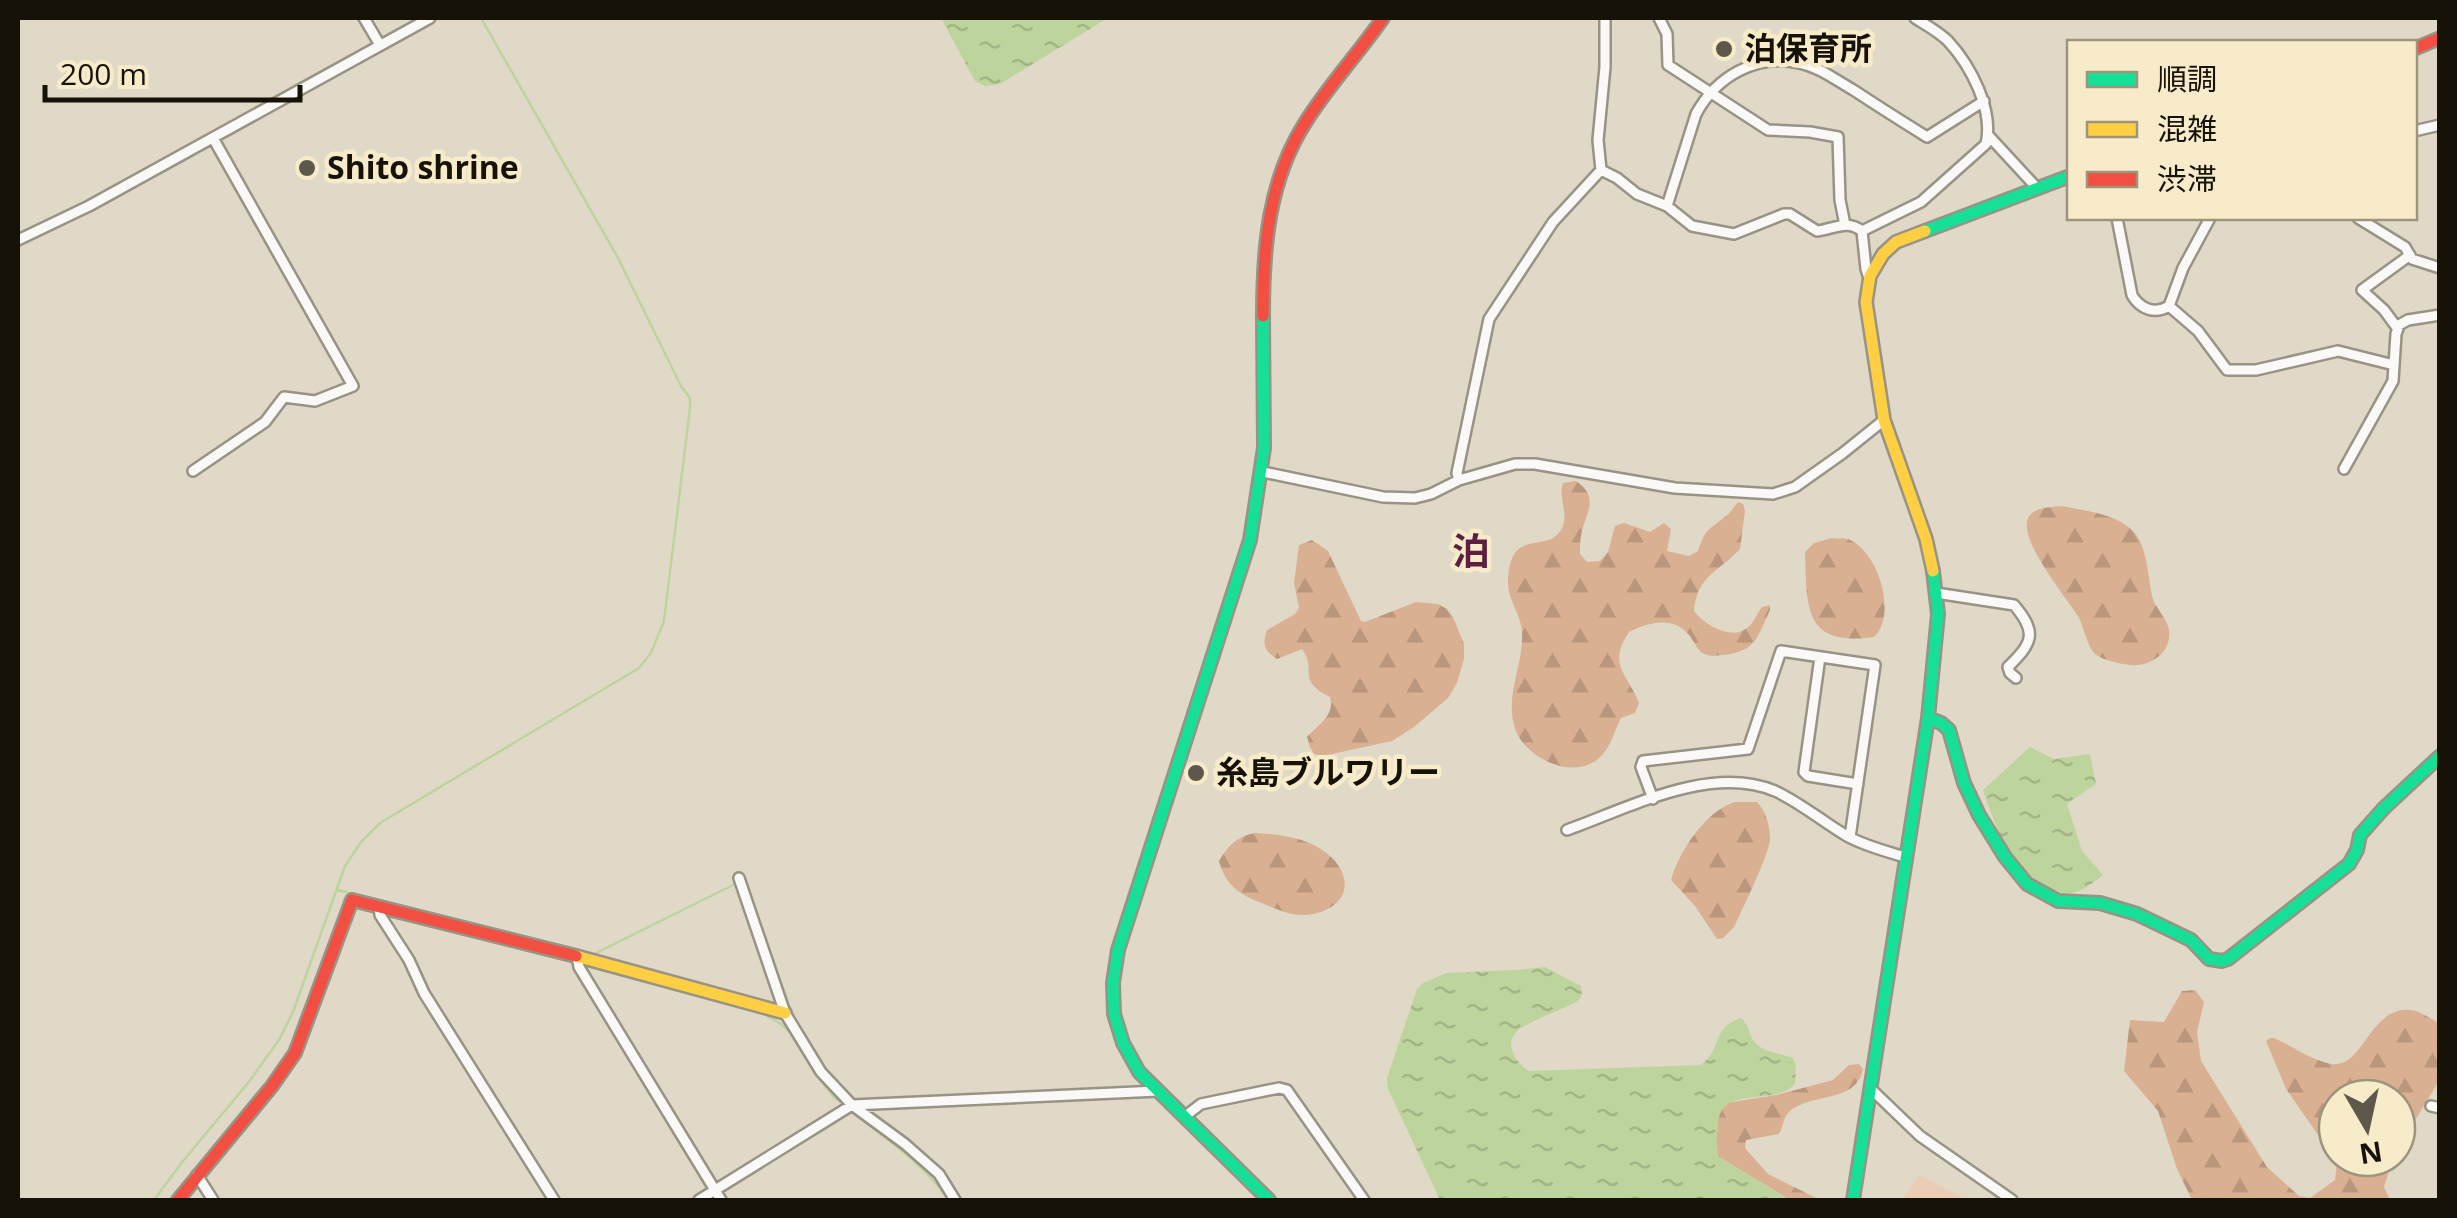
<svg xmlns="http://www.w3.org/2000/svg" width="2457" height="1218" viewBox="0 0 2457 1218" font-family="'Open Sans','Noto Sans JP',sans-serif">
<style>
.grass{fill:#ebccb5}
.forest{fill:url(#forest-firs)}
.water{fill:url(#water-ripples)}
.lines{fill:none;stroke-linecap:round;stroke-linejoin:round}
.stream{stroke:#bed49d;stroke-width:2.5}
.street-casing{stroke:#989385;stroke-width:14}
.fast-casing{stroke:#989385;stroke-width:16}
.slow-casing{stroke:#989385;stroke-width:16}
.jam-casing{stroke:#989385;stroke-width:16}
.street{stroke:#faf9f7;stroke-width:9}
.fast{stroke:#16e098;stroke-width:11}
.slow{stroke:#ffcf43;stroke-width:11}
.jam{stroke:#f24e42;stroke-width:11}
.poi-dot{fill:#5d584b;stroke:#f8ebca;stroke-width:4}
.labels{text-anchor:middle;stroke-width:9;stroke-linejoin:round;paint-order:stroke}
.poi-label{font-size:32px;font-weight:bold;fill:#171207;stroke:#f8ebca;text-anchor:start}
.quarter-label{font-size:38px;font-weight:bold;fill:#5d1e40;stroke:#f8ebca}
</style>
<defs>
<pattern id="forest-firs" width="22" height="20" patternUnits="userSpaceOnUse" patternTransform="scale(2.5)"><rect width="22" height="20" fill="#dab092"/><path d="M5 1l3.5 6h-7zM16 11l3.5 6h-7z" fill="#ba967c"/></pattern>
<pattern id="water-ripples" width="26" height="14" patternUnits="userSpaceOnUse" patternTransform="scale(2.5)"><rect width="26" height="14" fill="#bed49d"/><path d="M2 4q2-2 4 0t4 0M15 11q2-2 4 0t4 0" fill="none" stroke="#a3b586"/></pattern>
</defs>
<rect width="100%" height="100%" fill="#e0d9c8"/>
<path class="grass" d="M1919,1175L1967,1200H1902Z"/>
<path class="forest" d="M1576,481C1601,498 1585,513 1581,536C1580,540 1580,549 1580,554L1587,562L1600,561L1608,552L1615,526L1624,523L1650,532L1664,523L1671,529L1667,551L1689,556L1698,551C1706,527 1708,531 1726,516C1731,512 1734,507 1738,502L1743,504L1745,511L1740,549C1719,572 1697,575 1694,611C1703,624 1732,641 1747,628C1753,624 1758,612 1762,607L1770,605V610C1758,636 1756,652 1723,655C1715,656 1708,657 1701,652C1695,647 1693,638 1687,633C1672,616 1647,623 1629,632C1607,665 1627,673 1639,703L1635,713L1621,718C1614,731 1611,748 1599,758C1574,781 1527,759 1516,731C1503,697 1524,666 1522,632C1521,614 1507,599 1508,581C1510,524 1548,556 1562,528C1569,514 1558,498 1563,483Z
M2062,506C2085,511 2115,513 2133,531C2147,545 2148,576 2152,596C2155,608 2167,618 2169,630C2172,652 2151,667 2130,665C2121,664 2101,660 2094,653C2087,645 2084,628 2079,618C2069,600 2009,531 2032,513C2040,507 2053,507 2062,506Z
M1832,538C1837,539 1843,538 1848,539C1878,550 1898,615 1874,637C1803,647 1807,607 1805,552L1814,543Z
M1312,540L1328,551L1361,621L1365,622L1416,602L1438,604L1447,609L1453,617L1464,644V659L1457,683L1448,698L1414,727L1392,741L1323,756L1314,754L1310,747L1307,737C1318,725 1335,716 1330,697C1295,679 1318,671 1302,649L1277,659C1264,651 1262,644 1267,630L1295,614L1299,608L1294,583L1299,545Z
M1735,802H1757C1766,811 1770,826 1770,839C1769,855 1742,910 1734,927L1723,938L1717,939L1695,906L1671,880C1679,852 1705,811 1735,802Z
M1255,833C1283,834 1316,839 1335,861C1363,896 1325,920 1292,914C1282,912 1271,907 1262,903C1240,895 1225,885 1219,861C1228,846 1237,836 1255,833Z
M2195,990L2204,1002L2197,1032L2201,1061L2267,1167L2299,1196L2310,1198L2335,1180L2337,1162L2286,1089L2266,1041L2270,1038H2274C2290,1045 2315,1062 2332,1064C2364,1068 2369,1006 2411,1010C2420,1011 2431,1019 2439,1023V1081L2397,1150V1098H2337V1158H2393L2384,1187L2390,1200H2192L2177,1169L2158,1111L2124,1071L2130,1020L2164,1022L2182,991Z
M1859,1064L1863,1069C1856,1104 1811,1092 1789,1112C1782,1119 1784,1126 1779,1134L1746,1140L1745,1148L1768,1174L1820,1200H1790L1719,1157C1713,1141 1715,1116 1726,1103L1776,1095L1833,1080L1849,1065Z"/>
<path class="water" d="M941,18H1108L1000,84L985,86L975,81Z
M2030,747L2054,759L2090,754L2096,784L2067,804L2082,851L2103,875C2095,881 2086,889 2076,892C2024,906 1995,827 1983,790Z
M1545,967L1581,986L1582,995L1577,1002C1566,1007 1525,1024 1518,1030C1503,1044 1516,1063 1529,1071L1700,1065C1722,1052 1711,1027 1741,1018C1749,1025 1748,1031 1753,1040C1762,1053 1780,1053 1793,1058L1796,1067L1795,1084C1772,1108 1720,1083 1718,1125C1717,1136 1715,1146 1719,1157L1790,1200H1440L1388,1089L1387,1078L1417,989L1423,983L1447,973L1515,970Z"/>
<g class="lines">
<path class="stream" d="M338,890L364,897
M748,891L794,1019
M457,932L575,963
M594,954L739,882
M583,965L764,1014L781,1024L793,1035L815,1073L833,1096L845,1106
M851,1111C886,1139 923,1163 949,1200
M154,1200L183,1161L248,1083L279,1040L293,1012L345,866L361,842L380,823L639,668L651,653L664,621L690,408V398L681,386L618,258L481,18"/>
<defs>
<path id="street" d="M364,18L380,45
M1659,18L1667,34L1668,65L1768,130L1810,132L1838,137L1840,200L1845,225
M2414,131L2440,125
M1988,135L2037,188
M1601,170L1617,178L1637,194L1667,206L1692,226L1734,234L1784,214H1790L1817,231C1834,229 1847,219 1862,231
M1667,206L1696,114C1716,77 1756,53 1799,63C1820,67 1837,81 1855,91C1879,107 1903,122 1927,137L1984,101
M2117,218L2132,295C2140,309 2155,315 2169,306L2183,268L2210,218
M2358,218L2405,247L2412,259L2440,268
M1862,231L1921,202L1986,144C1994,110 1971,66 1948,41C1939,32 1926,25 1915,18
M1862,231L1866,269L1869,278
M18,240L89,206L430,18
M2169,306L2198,331L2227,370H2256L2338,351L2394,365
M2398,329L2384,310L2362,290L2410,255
M2344,469L2393,381L2396,334L2399,325L2408,320L2440,315
M193,471L265,422L284,397L315,401L353,386L213,138
M1263,472L1383,497L1415,498L1431,494L1459,480L1515,464H1535L1675,488L1773,494L1795,487L1843,453L1884,420
M1459,480L1457,473L1489,319L1553,222L1601,170L1598,140L1605,67V18
M1936,593L2014,605C2039,634 2031,644 2008,667L2010,673L2016,678
M1820,657L1804,772L1808,776L1858,784
M1653,799L1641,767L1643,761L1748,749L1781,651L1875,665L1850,837
M1567,830C1629,808 1710,764 1775,791C1801,803 1823,822 1847,836C1865,846 1885,851 1905,857
M739,878L785,1013L821,1072L852,1105L905,1144L939,1174L955,1200
M379,906L380,915L409,960L424,993L554,1200
M577,956L579,967L721,1200
M1870,1088L1920,1136L2012,1200
M2431,1106L2440,1108
M1184,1117L1201,1104L1279,1088L1287,1090L1364,1200
M197,1175L213,1200
M699,1200L852,1105L1158,1091"/>
<path id="fast" d="M1925,231L2070,176
M1263,316L1264,448L1250,540L1118,950L1113,983L1114,1014L1123,1043L1139,1072L1269,1200
M1928,718L1941,723L1949,730L1964,783L1979,815L2005,857L2027,884L2058,901L2100,903L2137,914L2191,940L2209,959L2222,961L2228,959L2349,864L2357,850L2360,835L2384,808L2440,756
M1853,1200L1928,718L1938,614L1933,571"/>
<path id="slow" d="M1925,231L1896,242L1883,254L1870,276L1866,302L1884,420L1926,539L1933,571
M576,956L785,1013"/>
<path id="jam" d="M2414,49L2440,38
M1263,316C1263,249 1268,181 1305,123C1328,86 1358,54 1383,18
M178,1200L272,1086L295,1053L352,900L576,956"/>
</defs>
<use href="#street" class="street-casing"/>
<use href="#fast" class="fast-casing"/>
<use href="#slow" class="slow-casing"/>
<use href="#jam" class="jam-casing"/>
<use href="#street" class="street"/>
<use href="#fast" class="fast"/>
<use href="#slow" class="slow"/>
<use href="#jam" class="jam"/>
</g>
<g class="poi-dot">
<circle cx="1724" cy="49" r="10"/>
<circle cx="307" cy="168" r="10"/>
<circle cx="1196" cy="773" r="10"/>
</g>
<g class="labels">
<g class="poi-label">
<text x="1744" y="60">泊保育所</text>
<text x="327" y="179">Shito shrine</text>
<text x="1216" y="784">糸島ブルワリー</text>
</g>
<g class="quarter-label">
<text x="1471" y="565">泊</text>
</g>
</g>
<rect width="2457" height="1218" fill="none" stroke="#171207" stroke-width="40"/>
<rect x="2067" y="40" width="350" height="180" fill="#f8ebca" stroke="#9e947c" stroke-width="2.5"/>
<rect x="2087" y="72" width="50" height="15" fill="#16e098" stroke="#9e947c" stroke-width="2.5"/>
<text x="2157" y="90" font-size="30" fill="#171207">順調</text>
<rect x="2087" y="122" width="50" height="15" fill="#ffcf43" stroke="#9e947c" stroke-width="2.5"/>
<text x="2157" y="140" font-size="30" fill="#171207">混雑</text>
<rect x="2087" y="172" width="50" height="15" fill="#f24e42" stroke="#9e947c" stroke-width="2.5"/>
<text x="2157" y="190" font-size="30" fill="#171207">渋滞</text>
<g transform="translate(2367 1128) rotate(171)"><circle r="48" fill="#f8ebca" stroke="#9e947c" stroke-width="2.5"/>
<path d="M0-8L18 38L0 25L-18 38Z" fill="#5d584b"/>
<text y="-15" font-size="28" font-weight="bold" text-anchor="middle" fill="#171207">N</text>
</g>
<path d="M45 85v15h255v-15" fill="none" stroke="#171207" stroke-width="5"/>
<text x="60" y="85" font-size="30" fill="#171207" stroke="#f8ebca" stroke-width="8" paint-order="stroke">200 m</text>
</svg>
